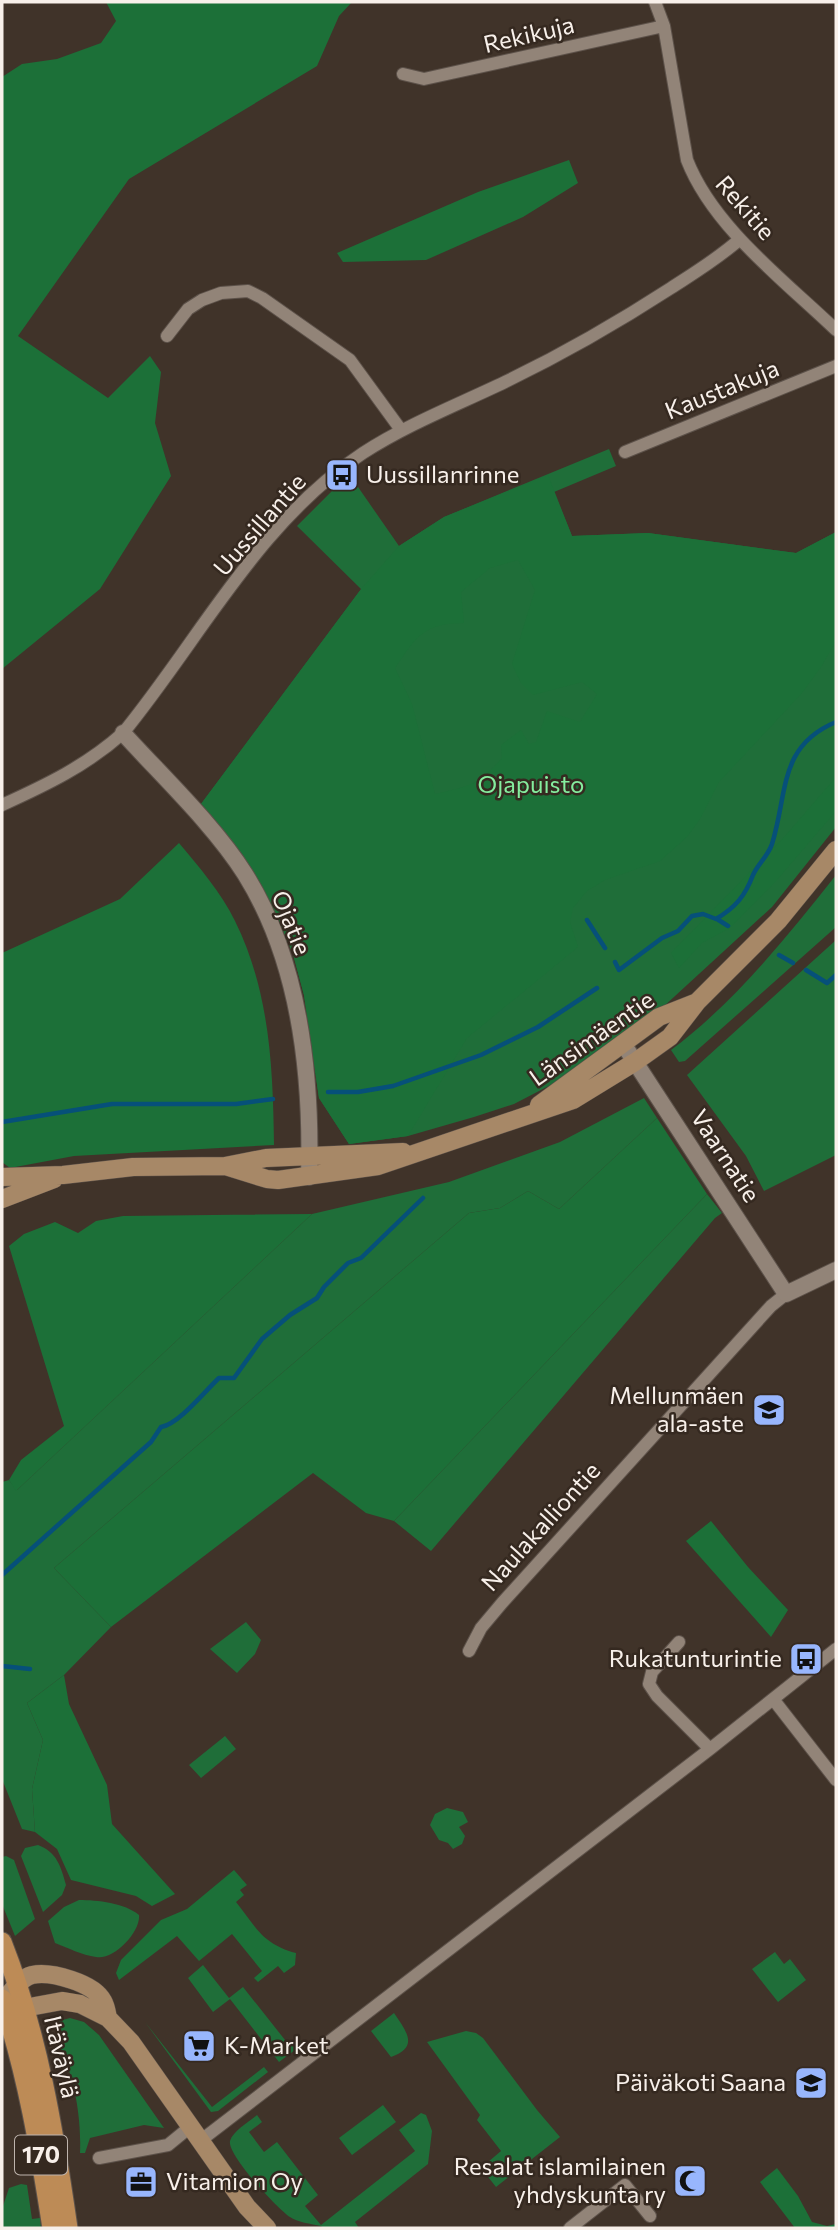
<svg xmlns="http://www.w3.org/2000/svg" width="838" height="2230" viewBox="0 0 838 2230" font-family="Commissioner,sans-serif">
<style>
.green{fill:#1f6e39}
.forest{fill:#1c7038;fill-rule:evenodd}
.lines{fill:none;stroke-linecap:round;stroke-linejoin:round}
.stream{stroke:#065079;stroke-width:4.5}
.minor-casing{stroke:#5d524a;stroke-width:14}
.tertiary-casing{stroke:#5d524a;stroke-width:18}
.secondary-casing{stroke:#5d524a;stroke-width:19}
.primary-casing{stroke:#5d524a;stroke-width:21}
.minor{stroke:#928478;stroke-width:12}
.tertiary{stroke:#928478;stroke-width:16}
.secondary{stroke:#a78867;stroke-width:18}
.primary{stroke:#bd8b56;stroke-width:19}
.labels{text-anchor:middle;stroke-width:5;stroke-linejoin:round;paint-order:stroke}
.shield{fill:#352920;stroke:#beb4ad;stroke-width:2}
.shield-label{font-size:23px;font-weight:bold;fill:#f8f0ea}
.street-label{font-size:24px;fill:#f8f0ea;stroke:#352920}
.poi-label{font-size:24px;fill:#f8f0ea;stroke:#352920;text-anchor:end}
.park-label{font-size:24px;fill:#85ed9e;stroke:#352920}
</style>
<rect width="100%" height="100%" fill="#403329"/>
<path class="green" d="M609,449L616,466L554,492L572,536L648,533L796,553L836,532V827L772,907L650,1019L566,1077L514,1104L474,1117L408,1136L349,1144L319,1098L304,995L293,954L276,914L242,854L201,804L361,589L297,526L349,474L399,546L444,517Z
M836,875V927L685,1061L679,1062L671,1050C735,1002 786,938 836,875Z
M836,940V1155L764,1191L746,1156L687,1075Z
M644,1098L657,1118L559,1209L528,1191L500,1208L469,1213L54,1568L111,1627L64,1675L27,1703L43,1740L32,1789L35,1832L22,1829L2,1779V1482L9,1480L17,1490L312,1214L449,1182L560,1142Z
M707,1194L722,1213L715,1218L431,1551L394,1521Z
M246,1622L261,1640L255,1654L237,1673L210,1649Z
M225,1736L236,1749L201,1778L189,1765Z
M447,1808L463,1812L468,1822L459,1827L465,1836L462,1844L453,1849L448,1843L439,1840L430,1825L435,1814Z
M38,1845C57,1852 61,1867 66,1885L62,1895L43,1912L21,1856L25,1848Z
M6,1856L14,1860L35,1919L15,1936L2,1904V1857Z
M79,1900C97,1900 125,1903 139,1915C141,1932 113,1961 96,1957C82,1955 68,1948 55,1943L48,1921L64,1907Z
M775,1952L784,1964L790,1959L806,1980L778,2002L752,1969Z
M203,1965L229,1998L243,1987L289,2045L298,2038L303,2044L279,2062L230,1999L213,2012L188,1978Z
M394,2013C406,2031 420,2047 391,2057L371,2031Z
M70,2018L84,2022L99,2035L164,2128L144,2125L90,2138L85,2153H80C81,2128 78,2104 72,2080C67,2060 52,2041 59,2021Z
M145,2022L212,2107L264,2067L268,2072L218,2111L211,2112Z
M466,2031L476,2033L483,2038L537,2110L560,2137L496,2187L481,2168L501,2151L477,2120L480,2115L427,2042Z
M383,2105L396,2122L352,2155L339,2138Z
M421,2113L426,2115L432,2131L428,2164L355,2222L359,2228H323L321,2226C311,2224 297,2222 290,2217C277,2208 227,2155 230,2141C233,2131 249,2122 257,2115L262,2122L249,2132L264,2152L277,2142L318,2195L305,2206L321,2225L415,2151L399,2130Z
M21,2184L27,2185L32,2219L40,2218L41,2228H2V2209L9,2188Z"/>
<path class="forest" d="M106,2H352L339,16L317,66L129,179L18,336L108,398L150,356L161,372L155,423L171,476L100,589L2,669V77L22,64L57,59L101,43L116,21Z
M569,160L578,183L523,217L426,260L343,262L337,253L478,192Z
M548,475L572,536L648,533L796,553L836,532V641L821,667L802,693L719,782L700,819L687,837L660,861L605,880L587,891L573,908L570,922L578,947L467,1038L408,1136L349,1144L319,1098L304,995L293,954L276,914L242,854L201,804L362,588L399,546L444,517ZM518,560L535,590L512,664L521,683L533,695L582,682L597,694L580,722L547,711L536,742L529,744L521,730L501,745L502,758C478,786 469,786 435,794L412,704L395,668C416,637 424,623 464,623L461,592L490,568Z
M836,777V811L777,880L730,928L702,943L679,968L671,953L786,835Z
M179,843C199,867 221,892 235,921C270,992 273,1068 274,1145L74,1156L10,1168L2,1162V953L120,899Z
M657,1118L707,1194L394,1521L366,1513L313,1473L111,1627L54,1568L469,1213L500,1208L528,1191L559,1209Z
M312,1214L16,1491L9,1480L21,1460L64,1426L9,1246L24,1234L55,1222L78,1233L96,1221L123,1216Z
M711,1521L748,1567L788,1610L771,1637L686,1541Z
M64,1675L69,1704L107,1785L112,1824L175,1894L152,1906L136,1896L71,1880L57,1849L35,1832L32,1789L43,1740L27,1703Z
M234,1870L247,1885L240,1890L244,1895L236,1902C256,1927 262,1944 296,1953L295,1965L284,1973L278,1966L258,1982L254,1978L262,1971L232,1934L199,1961L177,1936L119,1980L116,1973L121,1960L161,1920L187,1909Z
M777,2168L798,2196L812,2222L827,2226L836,2224V2228H795L760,2182Z"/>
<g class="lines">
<path class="stream" d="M717,919L728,926
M587,920L605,948
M779,955L793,963
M615,962L619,970L662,938L678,931L692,916L703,914L716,919C736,907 745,896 753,875C758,864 768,856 772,844C788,793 778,746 836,722
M806,970L827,983L836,975
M328,1092H358L393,1086L481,1055L538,1027L597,988
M2,1122L112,1104H236L273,1099
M2,1575L151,1442L161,1427C179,1424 205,1391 219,1378H234L262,1339L290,1315L317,1298L324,1287L348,1263L361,1258L423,1198
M2,1666L30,1669"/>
<defs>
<path id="minor" d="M655,2L664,26L687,160C713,227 785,281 836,330
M403,74L424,79L664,26
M167,336L188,309L202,300L221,293L248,291L262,298L350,360L401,430
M625,452L836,366
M2,805C46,785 86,766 123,733C200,639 259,521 363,453C408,424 457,405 505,382C563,354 617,323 671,288C694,273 719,258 740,239
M679,1642L652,1672L649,1684L657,1696L710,1749
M469,1651L481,1628L502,1603L771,1306L786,1294
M773,1699L836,1780
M200,2141L710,1749L836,1649
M99,2158L168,2145L190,2127
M570,2228L625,2185L650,2216"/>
<path id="tertiary" d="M123,733C162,776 214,825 245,874C300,962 312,1075 309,1177
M624,1045L786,1294L836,1270"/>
<path id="secondary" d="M539,1105L659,1017L697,1002
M225,1166L267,1179L278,1180L378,1166L573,1100L635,1062L670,1037L697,1002L778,921L836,850
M2,1177L63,1175L133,1167L225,1166L266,1158L403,1152
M2,1199L54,1179
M108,2018C107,2013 106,2006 103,2001C94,1983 51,1971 32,1975C20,1978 10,1993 3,2002L24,2008L62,2001L80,2004L108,2018L131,2042L247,2207L267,2228"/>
<path id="primary" d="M2,1942C38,2033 54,2131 68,2228
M2,1999C27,2073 40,2151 52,2228"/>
</defs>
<use href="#minor" class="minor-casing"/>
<use href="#tertiary" class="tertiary-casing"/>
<use href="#secondary" class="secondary-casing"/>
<use href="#primary" class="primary-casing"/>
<use href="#minor" class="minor"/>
<use href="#tertiary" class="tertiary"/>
<use href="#secondary" class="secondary"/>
<use href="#primary" class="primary"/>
</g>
<defs>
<symbol id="bus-square" viewBox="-11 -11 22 22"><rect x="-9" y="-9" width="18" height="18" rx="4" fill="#98b6fd" stroke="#352920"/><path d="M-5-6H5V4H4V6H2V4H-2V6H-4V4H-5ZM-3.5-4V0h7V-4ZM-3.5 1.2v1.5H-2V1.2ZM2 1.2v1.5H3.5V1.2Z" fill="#111"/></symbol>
<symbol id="school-square" viewBox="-11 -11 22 22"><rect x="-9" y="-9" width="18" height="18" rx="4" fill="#98b6fd" stroke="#352920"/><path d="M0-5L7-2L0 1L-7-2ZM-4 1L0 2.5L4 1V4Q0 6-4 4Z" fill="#111"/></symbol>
<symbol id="supermarket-square" viewBox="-11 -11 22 22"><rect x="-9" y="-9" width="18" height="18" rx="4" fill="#98b6fd" stroke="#352920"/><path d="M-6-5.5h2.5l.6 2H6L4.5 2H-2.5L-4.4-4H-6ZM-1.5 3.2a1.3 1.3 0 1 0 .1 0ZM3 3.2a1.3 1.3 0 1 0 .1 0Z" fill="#111"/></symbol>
<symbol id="mosque-square" viewBox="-11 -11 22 22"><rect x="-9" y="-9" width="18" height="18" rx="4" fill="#98b6fd" stroke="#352920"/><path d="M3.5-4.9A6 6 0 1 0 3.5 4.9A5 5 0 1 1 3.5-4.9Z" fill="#111"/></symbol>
<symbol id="office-square" viewBox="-11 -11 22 22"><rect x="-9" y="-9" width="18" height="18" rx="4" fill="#98b6fd" stroke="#352920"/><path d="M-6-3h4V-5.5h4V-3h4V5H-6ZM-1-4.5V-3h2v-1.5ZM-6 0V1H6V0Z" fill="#111"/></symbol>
</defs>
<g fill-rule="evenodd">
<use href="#bus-square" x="323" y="456" width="38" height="38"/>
<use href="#school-square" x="750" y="1391" width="38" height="38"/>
<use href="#bus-square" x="787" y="1640" width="38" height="38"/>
<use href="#supermarket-square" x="180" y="2027" width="38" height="38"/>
<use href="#school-square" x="792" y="2064" width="38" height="38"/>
<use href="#mosque-square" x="671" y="2162" width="38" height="38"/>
<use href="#office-square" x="122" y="2163" width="38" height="38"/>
</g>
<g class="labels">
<rect class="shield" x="15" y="2135.5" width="52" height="39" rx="5"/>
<g class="shield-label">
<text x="41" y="2163">170</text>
</g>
<g class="street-label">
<text transform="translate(529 35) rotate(-13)" y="8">Rekikuja</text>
<text transform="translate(745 208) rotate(49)" y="8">Rekitie</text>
<text transform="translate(722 390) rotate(-22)" y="8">Kaustakuja</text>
<text transform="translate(260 525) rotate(-49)" y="8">Uussillantie</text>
<text transform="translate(291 923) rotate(68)" y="8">Ojatie</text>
<text transform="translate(592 1039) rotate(-35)" y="8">Länsimäentie</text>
<text transform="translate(725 1156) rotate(57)" y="8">Vaarnatie</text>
<text transform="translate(541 1527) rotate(-48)" y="8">Naulakalliontie</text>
<text transform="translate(61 2057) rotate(77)" y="8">Itäväylä</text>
</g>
<g class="poi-label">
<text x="366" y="483" text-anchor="start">Uussillanrinne</text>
<text x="744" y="1404">Mellunmäen<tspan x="744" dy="28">ala-aste</tspan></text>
<text x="782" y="1667">Rukatunturintie</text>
<text x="224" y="2054" text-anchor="start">K-Market</text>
<text x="786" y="2091">Päiväkoti Saana</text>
<text x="666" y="2175">Resalat islamilainen<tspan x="666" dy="28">yhdyskunta ry</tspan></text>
<text x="166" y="2190" text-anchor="start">Vitamion Oy</text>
</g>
<g class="park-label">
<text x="531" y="793">Ojapuisto</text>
</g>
</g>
<rect width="838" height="2230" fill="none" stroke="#f8f0ea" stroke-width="7"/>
</svg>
